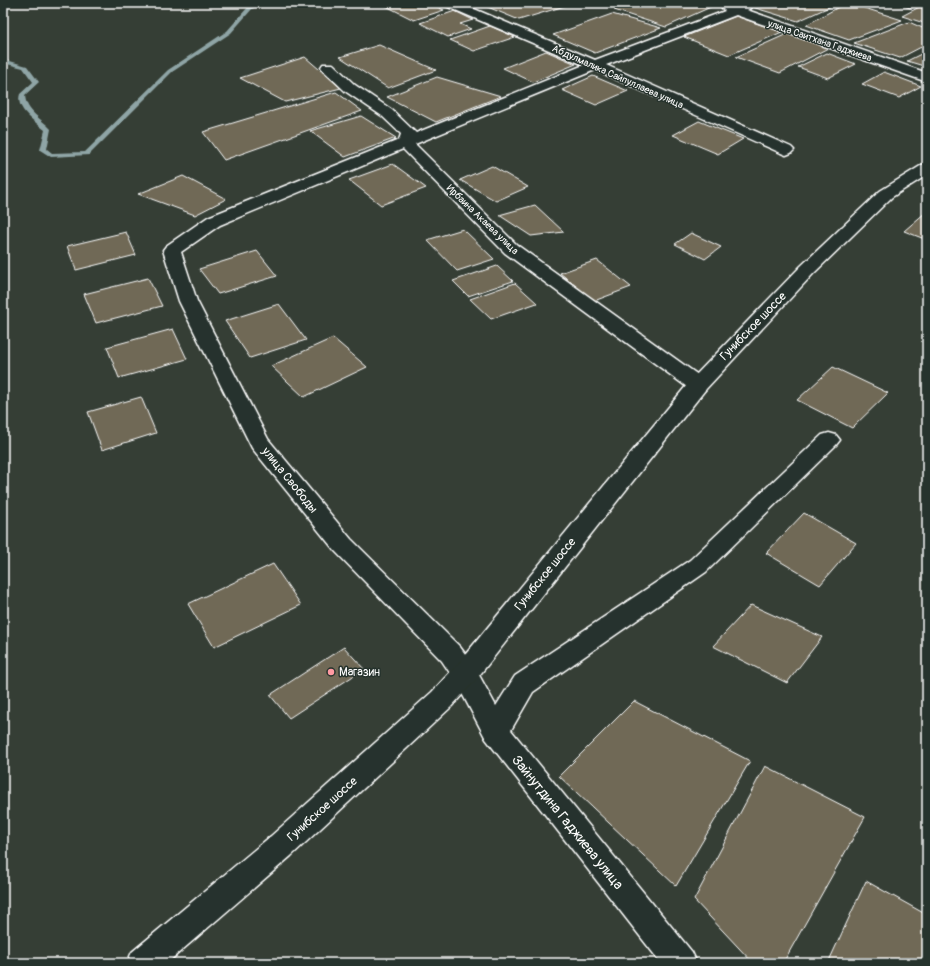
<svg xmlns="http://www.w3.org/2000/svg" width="930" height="966" viewBox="0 0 930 966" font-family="Pangolin,sans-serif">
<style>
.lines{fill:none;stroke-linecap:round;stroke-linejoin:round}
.stream{fill:#8fa5a6;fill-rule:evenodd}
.building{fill:#6f6957;stroke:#fff}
.minor-casing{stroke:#fff;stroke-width:3}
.secondary-casing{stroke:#fff;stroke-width:3}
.minor{fill:#26332d;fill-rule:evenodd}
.secondary{fill:#26332d;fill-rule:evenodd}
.poi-dot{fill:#ff9aa2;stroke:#26332d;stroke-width:1.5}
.labels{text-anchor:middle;stroke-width:3;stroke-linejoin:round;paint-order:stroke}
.far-street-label{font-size:10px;fill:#fff;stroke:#26332d}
.street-label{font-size:12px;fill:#fff;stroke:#26332d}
.poi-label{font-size:12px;fill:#fff;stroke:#26332d;text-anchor:start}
.near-street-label{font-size:14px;fill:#fff;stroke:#26332d}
</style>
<rect width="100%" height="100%" fill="#353e35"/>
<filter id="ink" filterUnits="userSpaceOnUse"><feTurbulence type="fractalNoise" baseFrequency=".025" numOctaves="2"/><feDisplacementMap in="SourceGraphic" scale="8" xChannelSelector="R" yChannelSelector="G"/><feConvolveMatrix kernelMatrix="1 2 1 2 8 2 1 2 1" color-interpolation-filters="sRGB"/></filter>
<g filter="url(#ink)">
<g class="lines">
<path class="stream" d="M257,3H265L252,9L231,33L172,72L89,155L51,157L40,150L45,130C34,121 15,109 20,94L33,82L23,68L3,63V59L27,66L39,82L25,95C26,112 41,118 51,129L47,149L52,153L85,152L168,70L227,31L248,7Z"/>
</g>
<path class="building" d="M390,3H429L444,10L414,20L384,5Z
M478,3H569L571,4L519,20Z
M633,3H704L713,6L666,27L614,10Z
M761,3H838L798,21L752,7Z
M846,3H849L902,20L849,40L806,25Z
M895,3H920L910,8Z
M927,3V24L902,16Z
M455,11L473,20L460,24L471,29L448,37L420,23Z
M612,14L661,28L595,53L553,35Z
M736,16L782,32L729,55L684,37Z
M909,22L927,30V44L900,58L854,43Z
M490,26L515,37L474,51L450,40Z
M787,34L830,47L780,73L736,57Z
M379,45L436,70L388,88L340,57Z
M546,51L576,64L533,82L503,68Z
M927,51V67L907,61Z
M827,53L856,64L828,78L798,67Z
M305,57L341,88L285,102L240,78Z
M884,72L921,86L899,98L862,84Z
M593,76L628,91L596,105L562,90Z
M437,77L501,96L436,122L387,97Z
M336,92L362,111L224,160L203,132Z
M361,116L396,138L345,157L310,131Z
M699,121L743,139L718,154L673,135Z
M393,164L426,188L381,205L349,180Z
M492,166L528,187L496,201L460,180Z
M183,176L226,199L195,215L138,194Z
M535,205L564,232L531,236L499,215Z
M926,212L927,213V240L904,231Z
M463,229L494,259L457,271L427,240Z
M126,232L136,255L76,270L67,246Z
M691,233L721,247L705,259L675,244Z
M257,251L277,276L218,294L199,269Z
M597,260L631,287L594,301L560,273Z
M497,266L513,281L468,296L453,281Z
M148,278L162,306L96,323L84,294Z
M515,283L537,303L491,319L470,299Z
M279,304L306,340L250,358L225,321Z
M173,329L187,359L119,378L107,347Z
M333,338L367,367L304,397L271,366Z
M833,367L888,393L852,428L797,400Z
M141,397L156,433L102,450L88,412Z
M804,513L856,543L820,585L766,553Z
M273,564L301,605L214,647L188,604Z
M751,605L822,637L787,683L713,646Z
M344,647L364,669L289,718L270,695Z
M634,701L750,761L676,886L559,776Z
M765,766L865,817L783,963H753L694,900Z
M866,881L927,915V963H828Z"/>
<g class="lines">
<defs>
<path id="minor" d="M444,3H460L595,60L725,11L722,8L724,5L728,4L735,7L743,3H758L747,10L927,73V82L736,15L606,65L791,147L794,150L791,153L786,155L781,153L595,70L415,144L517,245L705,380L708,385L705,390L698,391L691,390L505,253L403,149L220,225L181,252L197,301L268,439L351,539L460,647L474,666L496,706L515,676L690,560L822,435L829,433L836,435L840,440L836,445L706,572L533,692L511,730L692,952L697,963H661L486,739L456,682L442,661L335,551L252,448L179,301L163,250L166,246L208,217L399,140L401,134L382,116L345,91L323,70L321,67L323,64H333L355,85L392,110L416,133L584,65L446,6Z"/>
<path id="secondary" d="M927,163V175L892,197L813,274L705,390L474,682L450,708L291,856L167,963H127L132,952L271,836L432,692L456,666L691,380L801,266L880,191L922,165Z"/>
</defs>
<use href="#minor" class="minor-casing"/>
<use href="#secondary" class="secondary-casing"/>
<use href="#minor" class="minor"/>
<use href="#secondary" class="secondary"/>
</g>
</g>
<circle class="poi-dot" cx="331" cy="672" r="4"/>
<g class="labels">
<g class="far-street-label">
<text transform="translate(820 40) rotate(19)" y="4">улица Саитхана Гаджиева</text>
<text transform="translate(618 76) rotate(24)" y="4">Абдулмалика Сайпуллаева улица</text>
<text transform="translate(483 219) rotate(44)" y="4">Ирбаина Акаева улица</text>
</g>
<g class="street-label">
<text transform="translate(753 326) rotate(-46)" y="4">Гунибское шоссе</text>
<text transform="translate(290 480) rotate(51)" y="4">улица Свободы</text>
<text transform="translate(545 574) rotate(-51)" y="4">Гунибское шоссе</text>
<text transform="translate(322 809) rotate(-42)" y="4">Гунибское шоссе</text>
</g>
<g class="poi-label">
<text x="339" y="676">Магазин</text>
</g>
<g class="near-street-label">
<text transform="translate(568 822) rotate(51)" y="5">Зайнутдина Гаджиева улица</text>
</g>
</g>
<rect width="930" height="966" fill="none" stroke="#26332d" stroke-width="16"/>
<rect x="8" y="8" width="914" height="950" fill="none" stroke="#fff" stroke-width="1.5" filter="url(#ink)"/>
</svg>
